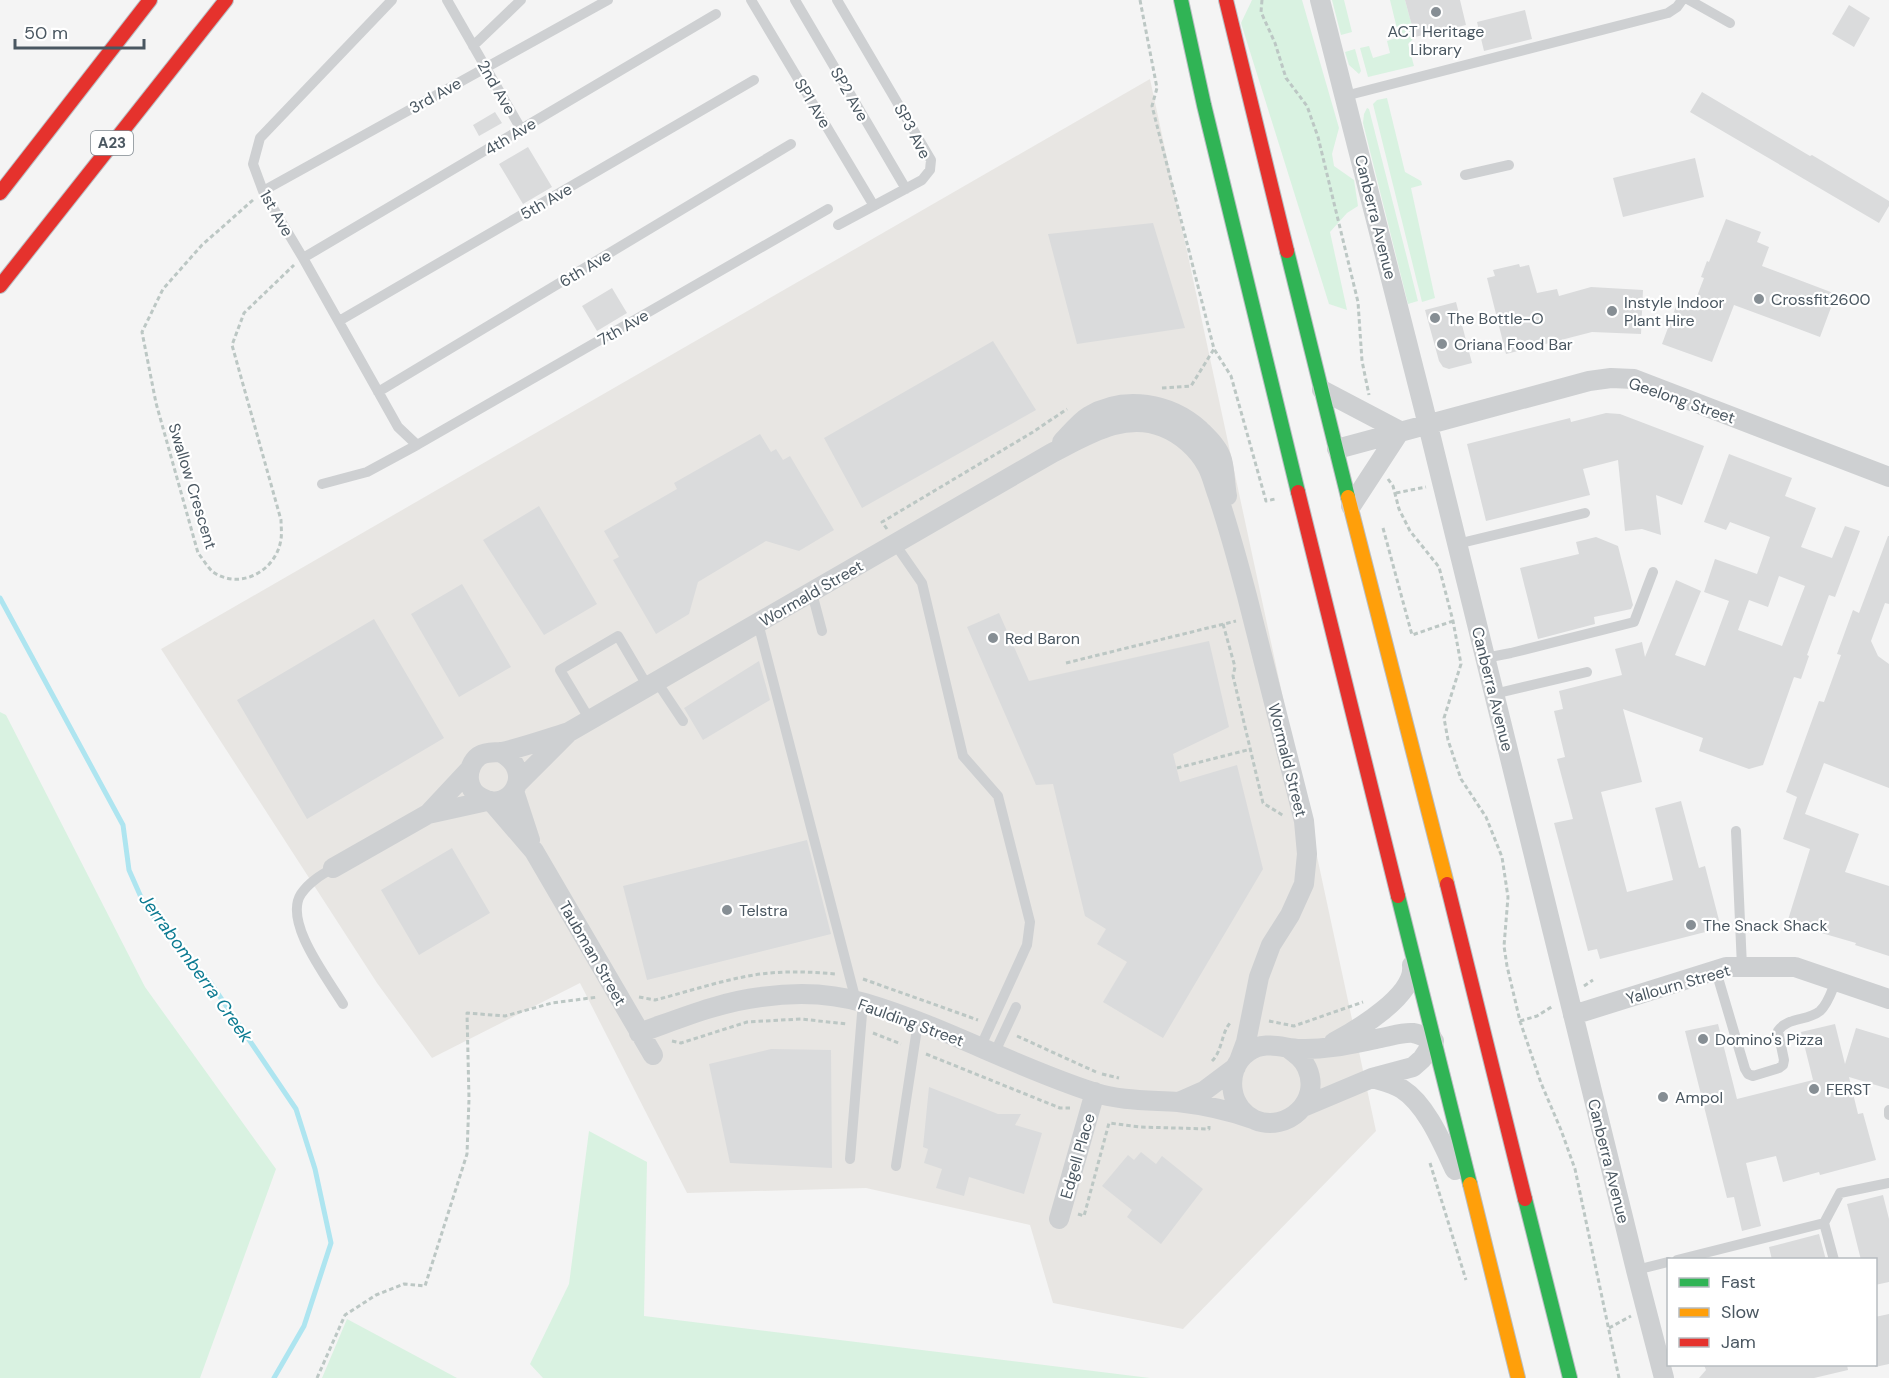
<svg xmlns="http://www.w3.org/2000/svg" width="1889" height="1378" viewBox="0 0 1889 1378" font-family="'DM Sans',sans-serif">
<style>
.commercial{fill:#e8e6e3}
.green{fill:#d9f2e1}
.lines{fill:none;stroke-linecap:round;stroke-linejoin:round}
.stream{stroke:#aee5f0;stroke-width:5}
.building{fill:#dadbdc;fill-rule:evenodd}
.fast-casing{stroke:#b9bec3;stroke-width:16}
.slow-casing{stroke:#b9bec3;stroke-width:16}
.jam-casing{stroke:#b9bec3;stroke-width:16}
.path{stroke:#bcc7c4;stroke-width:3;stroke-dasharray:4.5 3;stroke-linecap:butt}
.lane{stroke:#ced0d2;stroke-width:10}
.street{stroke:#ced0d2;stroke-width:20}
.fast{stroke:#30b455;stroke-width:14}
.slow{stroke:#ff9f0a;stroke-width:14}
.jam{stroke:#e5322d;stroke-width:14}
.poi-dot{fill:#868e94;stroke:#fff;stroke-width:2}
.labels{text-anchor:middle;stroke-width:4.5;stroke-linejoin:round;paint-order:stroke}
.shield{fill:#fff;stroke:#808990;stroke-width:1.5}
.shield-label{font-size:15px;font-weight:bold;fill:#4a5761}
.poi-label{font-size:16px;fill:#4a5761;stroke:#fff;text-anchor:start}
.street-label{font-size:16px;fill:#4a5761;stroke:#fff}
.water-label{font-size:18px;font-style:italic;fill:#0c7b92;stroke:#fff}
</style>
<rect width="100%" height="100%" fill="#f4f4f4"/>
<path class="commercial" d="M1150,79L1376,1131L1183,1329L1053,1303L1030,1225L866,1188L687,1193L580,983L432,1058L377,983L161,649Z"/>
<path class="green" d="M1252,0H1302L1339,128L1332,154L1334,166L1354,180L1358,206L1347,213L1330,232L1347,310L1329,304L1241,23Z
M1332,0H1344L1352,32L1341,35Z
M1390,0H1405L1415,37L1408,44L1414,66L1368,77L1360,48L1369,46L1373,58L1390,53L1387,41L1399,37Z
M1355,49L1361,71L1359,74L1349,65L1345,52Z
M1387,98L1405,172L1421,181L1422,185L1411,188L1435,298L1422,302L1373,104L1377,100Z
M1367,108L1369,109L1418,301L1408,304L1363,123L1364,114Z
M0,712L6,715L145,987L276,1169L200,1378H0Z
M589,1131L647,1162L644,1316L1150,1378H543L530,1364L569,1284Z
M347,1319L457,1378H322Z"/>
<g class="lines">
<path class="stream" d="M0,598L123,825L129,870L144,904L176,946L210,982L296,1109L315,1169L331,1243L304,1326L274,1378"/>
</g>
<path class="building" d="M1405,0H1460L1466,25L1415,37Z
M1849,5L1870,18L1854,47L1832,34Z
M1525,10L1532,39L1484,51L1477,22Z
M1702,92L1810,156L1812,155L1889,201V206L1879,223L1690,112Z
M495,112L502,123L479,136L473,125Z
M528,147L552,187L523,204L499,164Z
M1695,158L1704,197L1623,217L1613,178Z
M1726,219L1761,232L1757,242L1769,247L1762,266L1836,294L1820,337L1734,305L1712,362L1662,344L1679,298L1694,304L1704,278L1701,277L1707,261L1709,262Z
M1153,223L1185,328L1077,344L1048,234Z
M1519,264L1520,267L1529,265L1537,293L1557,289L1559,296L1591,287L1643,290L1641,334L1592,332L1506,354L1487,278L1495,276L1493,270Z
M612,288L627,313L597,331L582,306Z
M1456,302L1472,363L1449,369L1443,367L1439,361L1425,310Z
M993,341L1036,410L862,508L824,438Z
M1606,413L1620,414L1704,446L1682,505L1656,495L1661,535L1642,529L1625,531L1618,460L1583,469L1590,495L1486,521L1467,444L1570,418L1571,422Z
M760,434L771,452L776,449L783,460L790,456L834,530L799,551L766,541L698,582L689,614L656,634L613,560L619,557L604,531L677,489L674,483Z
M1729,454L1792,478L1785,496L1816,508L1801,547L1832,558L1845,526L1860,531L1835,597L1829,595L1807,655L1809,656L1801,679L1794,677L1763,765L1749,769L1699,751L1703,738L1623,709L1642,782L1601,792L1627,892L1673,880L1655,808L1681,801L1699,868L1705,866L1721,928L1600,959L1597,949L1588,951L1554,823L1573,819L1557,759L1565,757L1554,711L1563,709L1559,691L1622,675L1615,649L1642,642L1645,657L1676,580L1701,591L1675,655L1705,666L1729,601L1704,592L1715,559L1757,574L1770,537L1730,522L1726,530L1704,522ZM1779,576L1805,586L1782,646L1738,630L1749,600L1768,607Z
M539,506L597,604L544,635L483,540Z
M1888,536H1889V604L1885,603L1871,641L1878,656L1889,664V788L1824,763L1805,814L1859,834L1845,872L1889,886V956L1855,945L1856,943L1787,923L1810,849L1783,839L1797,797L1786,792L1819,701L1824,702L1841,655L1837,654L1853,610L1859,613Z
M1596,537L1618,546L1633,605L1631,609L1594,617L1595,624L1538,639L1520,568L1579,554L1576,542Z
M462,584L511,667L459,697L411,614Z
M999,613L1029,681L1209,641L1229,727L1173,754L1180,782L1237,765L1263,869L1163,1038L1103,1002L1127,962L1097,944L1106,929L1085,916L1053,784L1036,785L967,627Z
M374,619L444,738L307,819L237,700Z
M759,661L770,700L703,740L684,708Z
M807,840L831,934L647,980L623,886Z
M452,848L490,913L419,955L381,890Z
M1718,1024L1737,1099L1813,1080L1801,1032L1835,1024L1845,1064L1856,1028L1889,1038V1089L1849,1077L1858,1114L1863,1113L1876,1160L1820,1175L1819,1172L1783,1182L1776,1156L1746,1163L1761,1226L1742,1231L1734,1197L1727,1198L1685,1031Z
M771,1049L831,1050L832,1168L730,1163L709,1064Z
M929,1087L998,1114H1021L1015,1125L1042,1133L1024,1194L969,1177L964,1196L936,1188L942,1169L924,1163L928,1149L923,1147Z
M1141,1152L1156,1164L1162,1156L1203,1189L1161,1244L1127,1217L1132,1210L1102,1186L1128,1155L1134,1160Z
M1883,1195L1889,1219V1282L1875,1285V1260H1861L1847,1204Z
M1819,1234L1826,1260H1772L1769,1247Z
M1889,1314V1364L1875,1367V1317Z
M1704,1365H1847L1848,1370L1814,1378H1699L1706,1370Z"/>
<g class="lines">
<defs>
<path id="fast" d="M1181,0L1204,105L1298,492
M1287,251L1348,497
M1398,896L1470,1184
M1525,1199L1570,1378"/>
<path id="slow" d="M1348,497L1447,884
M1470,1184L1518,1378"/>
<path id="jam" d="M1226,0L1287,251
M0,193L150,0
M0,286L226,0
M1298,492L1398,896
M1447,884L1525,1199"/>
</defs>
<use href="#fast" class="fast-casing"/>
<use href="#slow" class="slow-casing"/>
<use href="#jam" class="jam-casing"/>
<path class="path" d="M1140,0L1157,88L1152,106L1214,349L1231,376L1266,501L1275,499
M1262,0L1261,12L1275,43L1286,78L1307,106L1318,137L1358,302L1362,361L1369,395
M253,200L202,245L163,289L142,332L156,403L198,553C203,559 208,568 213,572C241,591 277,570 281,539C282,533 281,526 281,520L232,345L244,313L294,265
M1162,388L1191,386L1214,349
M1388,479L1393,486L1399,509L1410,531L1439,567L1453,621L1461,664L1444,718L1448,740L1461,779L1486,817L1502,857L1508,897L1504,946L1507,966L1520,1021L1541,1083L1561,1130L1575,1169L1619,1378
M1396,493L1426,487
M1383,528L1412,635L1453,621
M887,529L882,522L1033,432L1067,409
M1223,624L1235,667L1233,676L1263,803L1284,816
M1066,663L1236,621
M1177,768L1251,749
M863,979L978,1020
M1584,986L1593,980
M639,997L655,1000C691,991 734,976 770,973C792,971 814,972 836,974
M1269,1021L1294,1026L1363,1002
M1520,1021L1537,1016L1553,1006
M873,1033L901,1044
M1017,1036L1096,1072
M672,1041L681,1043L747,1022L801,1019L847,1024
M926,1054L1060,1108H1071
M1212,1061C1223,1050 1221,1032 1231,1022
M1102,1074L1119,1078
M1430,1163L1466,1280
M1078,1214L1084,1216L1109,1123L1140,1127L1209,1129V1126
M1609,1328L1631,1316
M317,1378L345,1315L376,1295L404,1284L425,1286L467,1154L469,1099L467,1013L505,1016L552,1003L598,997"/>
<path class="lane" d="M392,0L260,138L253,164L263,191L303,258L398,427L417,445
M447,0L521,129
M751,0L874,206
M795,0L906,189
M837,0L931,160L930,170L922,180L838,225
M1689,0L1730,23
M473,46L521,0
M1345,96L1668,13L1677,7L1682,0
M1465,175L1509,165
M263,191L608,0
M303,258L716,14
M339,321L754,80
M378,392L791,144
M322,484L367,472L417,445L828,209
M895,544L922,583L963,756L998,796L1030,922L1027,945L980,1048
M1457,544L1585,513
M812,593L822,631
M758,623L856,1001
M1485,658L1511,653L1634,622L1653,572
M657,682L683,721
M1494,694L1587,672
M590,720L560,670L618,636L648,687
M1736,831L1742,967
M333,868C321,875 309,882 301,894C283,922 328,979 343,1004
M1716,971L1745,1069L1748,1074L1753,1076L1779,1068L1783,1065L1784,1060L1778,1031C1787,1017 1808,1021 1820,1011C1828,1004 1832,990 1836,981
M994,1054L1016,1007
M1889,1110V1115
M850,1159L863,1002
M896,1166L918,1022
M1824,1223L1834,1260
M1677,1260L1824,1223L1840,1193L1889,1183
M1636,1270L1668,1262"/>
<path class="street" d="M1320,0L1424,409L1636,1270L1664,1378
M1322,390L1400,431
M1062,442C1070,434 1079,422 1089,416C1125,395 1170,403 1200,430C1208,438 1219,448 1222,460C1225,471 1225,485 1227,496
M1337,449L1589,381L1611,378L1634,379L1889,477
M1351,506L1400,431
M500,752C537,771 510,814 482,798C475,795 470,788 469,780C468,771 472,761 479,756C487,751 494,753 502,752C524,747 547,739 569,732L1052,453C1086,436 1124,411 1163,427C1181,434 1198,449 1207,466C1212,475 1214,486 1218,496C1229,529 1238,562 1247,596C1266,671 1285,746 1304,821L1307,854L1304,884L1290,915L1271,945L1259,977L1246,1042L1239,1061
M518,783L567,734
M514,791L530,840
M491,801L534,851L653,1055
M428,814L470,769
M333,868L428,814L487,801
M1573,1015L1726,967H1795L1889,999
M639,1033C679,1019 719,1002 761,997C795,992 832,993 865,1003C943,1026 1015,1067 1093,1092C1120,1101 1149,1100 1178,1102C1204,1105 1228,1110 1253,1119
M1334,1042C1357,1030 1416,995 1412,965
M1288,1048C1296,1054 1303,1059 1307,1068C1322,1101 1287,1133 1255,1120C1244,1115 1235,1104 1233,1092C1230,1077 1235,1061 1248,1052C1264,1040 1282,1048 1300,1049C1328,1050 1355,1043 1381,1038C1392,1036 1403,1032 1413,1033C1420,1034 1427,1038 1434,1041L1422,1059L1413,1067L1372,1078L1303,1107
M1372,1078C1382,1081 1393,1083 1402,1089C1427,1105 1443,1145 1455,1170
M1179,1102L1204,1091L1236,1067
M1059,1219L1095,1092"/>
<use href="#fast" class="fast"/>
<use href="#slow" class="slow"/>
<use href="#jam" class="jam"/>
</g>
<g class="poi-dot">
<circle cx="1436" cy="12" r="6"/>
<circle cx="1759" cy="299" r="6"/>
<circle cx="1612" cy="311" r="6"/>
<circle cx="1435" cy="318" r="6"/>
<circle cx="1442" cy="344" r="6"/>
<circle cx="993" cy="638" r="6"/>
<circle cx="727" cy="910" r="6"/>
<circle cx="1691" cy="925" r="6"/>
<circle cx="1703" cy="1039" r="6"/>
<circle cx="1814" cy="1089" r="6"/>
<circle cx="1663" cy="1097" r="6"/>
</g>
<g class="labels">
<rect class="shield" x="91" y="131" width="42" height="24" rx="4.5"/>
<g class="shield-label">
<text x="112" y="148">A23</text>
</g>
<g class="poi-label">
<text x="1436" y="37" text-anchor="middle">ACT Heritage<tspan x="1436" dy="18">Library</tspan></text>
<text x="1771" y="305">Crossfit2600</text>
<text x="1624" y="308">Instyle Indoor<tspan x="1624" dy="18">Plant Hire</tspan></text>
<text x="1447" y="324">The Bottle-O</text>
<text x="1454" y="350">Oriana Food Bar</text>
<text x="1005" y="644">Red Baron</text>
<text x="739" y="916">Telstra</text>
<text x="1703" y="931">The Snack Shack</text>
<text x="1715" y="1045">Domino's Pizza</text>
<text x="1826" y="1095">FERST</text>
<text x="1675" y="1103">Ampol</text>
</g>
<g class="street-label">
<text transform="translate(497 87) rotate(60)" y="6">2nd Ave</text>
<text transform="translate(850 94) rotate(60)" y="6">SP2 Ave</text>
<text transform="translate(435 95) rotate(-29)" y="6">3rd Ave</text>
<text transform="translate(813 103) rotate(59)" y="6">SP1 Ave</text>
<text transform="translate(913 131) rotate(62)" y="6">SP3 Ave</text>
<text transform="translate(510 136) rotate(-31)" y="6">4th Ave</text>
<text transform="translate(546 201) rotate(-30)" y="6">5th Ave</text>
<text transform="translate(277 213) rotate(60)" y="6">1st Ave</text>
<text transform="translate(1376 217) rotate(76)" y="6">Canberra Avenue</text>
<text transform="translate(585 268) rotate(-31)" y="6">6th Ave</text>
<text transform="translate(623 327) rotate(-30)" y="6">7th Ave</text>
<text transform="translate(1682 400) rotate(19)" y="6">Geelong Street</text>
<text transform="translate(193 486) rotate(73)" y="6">Swallow Crescent</text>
<text transform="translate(811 593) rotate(-30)" y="6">Wormald Street</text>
<text transform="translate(1493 689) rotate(76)" y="6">Canberra Avenue</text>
<text transform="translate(1288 760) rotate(76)" y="6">Wormald Street</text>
<text transform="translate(593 953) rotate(60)" y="6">Taubman Street</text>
<text transform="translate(1678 984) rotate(-16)" y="6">Yallourn Street</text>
<text transform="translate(911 1022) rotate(20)" y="6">Faulding Street</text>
<text transform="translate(1077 1156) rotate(-74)" y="6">Edgell Place</text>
<text transform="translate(1609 1161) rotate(76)" y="6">Canberra Avenue</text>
</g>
<g class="water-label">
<text transform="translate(196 968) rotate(54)" y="6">Jerrabomberra Creek</text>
</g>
</g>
<rect x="1667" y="1258" width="210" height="108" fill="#ffffff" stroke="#b7bcc0" stroke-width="1.5"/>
<rect x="1679" y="1278" width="30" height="9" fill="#30b455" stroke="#b7bcc0" stroke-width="1.5"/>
<text x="1721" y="1288" font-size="18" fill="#4a5761">Fast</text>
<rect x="1679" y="1308" width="30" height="9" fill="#ff9f0a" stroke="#b7bcc0" stroke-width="1.5"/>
<text x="1721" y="1318" font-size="18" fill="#4a5761">Slow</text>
<rect x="1679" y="1338" width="30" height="9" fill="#e5322d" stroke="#b7bcc0" stroke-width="1.5"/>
<text x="1721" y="1348" font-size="18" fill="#4a5761">Jam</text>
<path d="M15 39v9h129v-9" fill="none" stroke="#4a5761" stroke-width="3"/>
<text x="24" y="39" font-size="18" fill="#4a5761" stroke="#ffffff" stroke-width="4.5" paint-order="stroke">50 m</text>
</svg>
